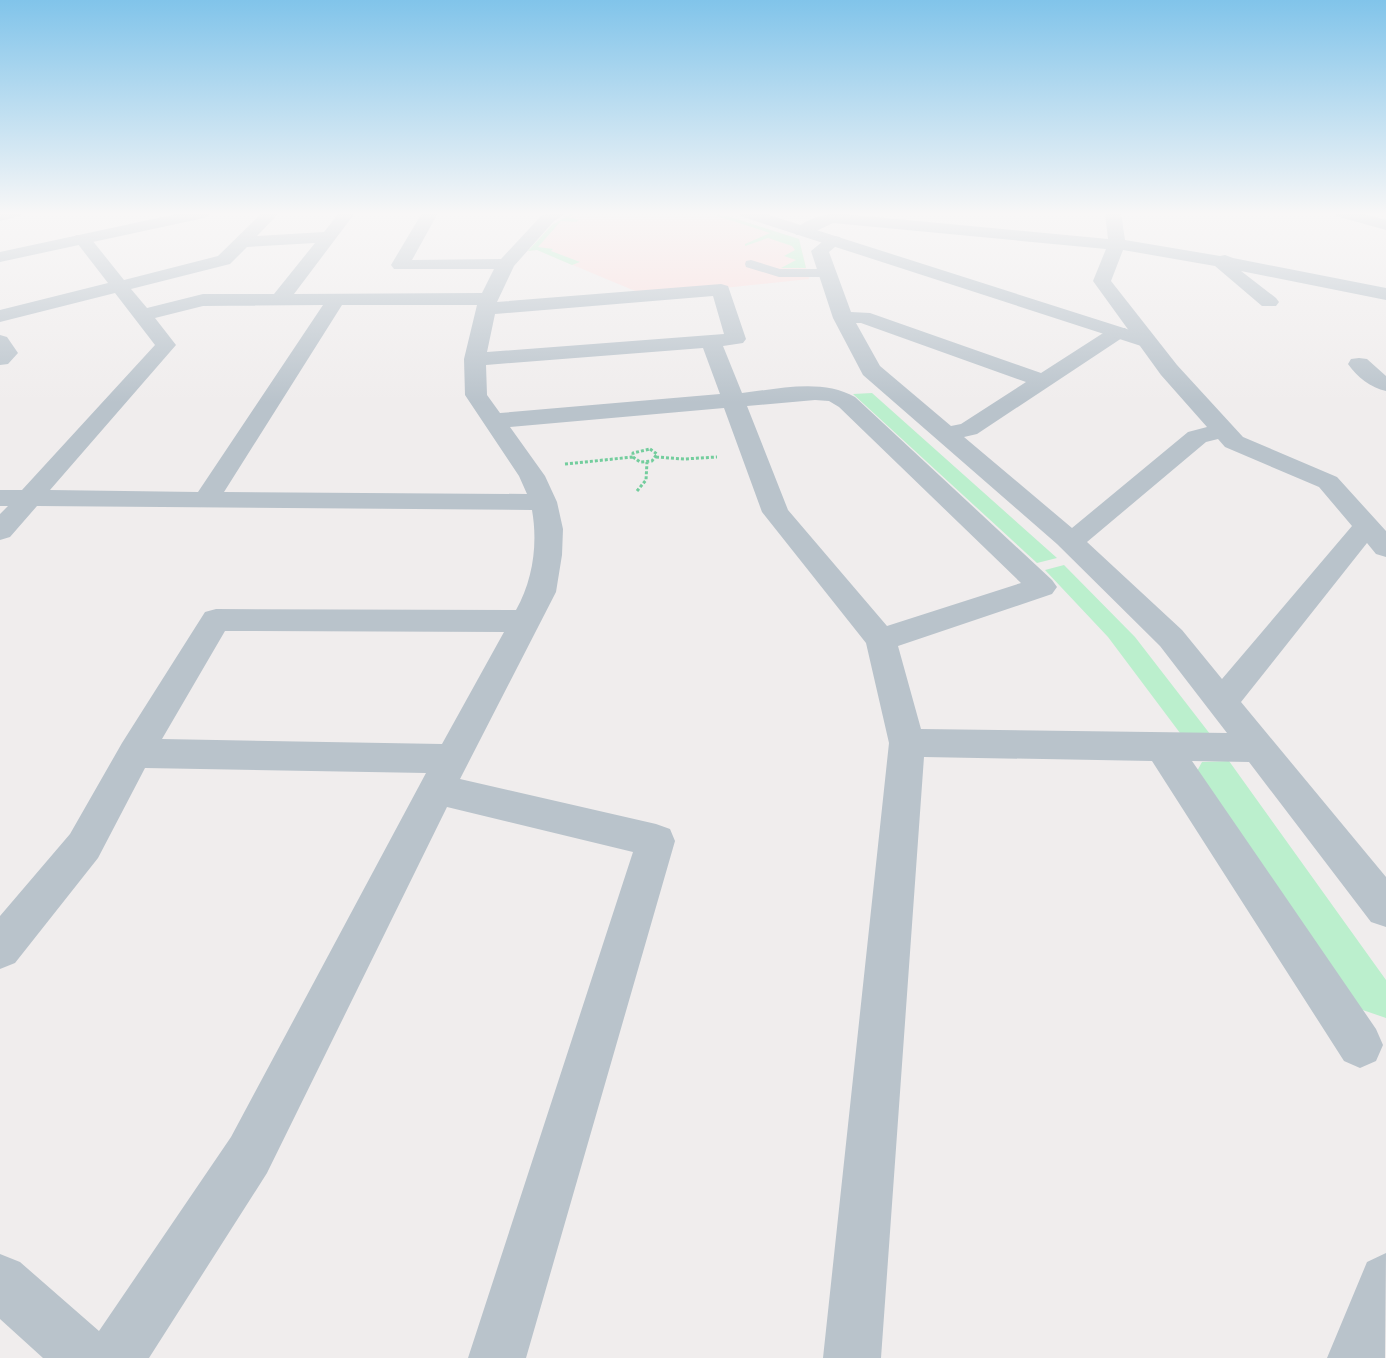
<svg xmlns="http://www.w3.org/2000/svg" width="1386" height="1358" viewBox="0 0 1386 1358" font-family="'DM Sans',sans-serif">
<style>
.medical{fill:#fbdedd}
.green{fill:#bbefcd}
.lines{fill:none;stroke-linecap:round;stroke-linejoin:round}
.path{stroke:#73cd9d;stroke-width:3;stroke-dasharray:3 2;stroke-linecap:butt}
.service{fill:#b9c3cb;fill-rule:evenodd}
.minor{fill:#b9c3cb;fill-rule:evenodd}
.tertiary{fill:#b9c3cb;fill-rule:evenodd}
</style>
<rect width="100%" height="100%" fill="#f0eded"/>
<path class="medical" d="M573,213H717L730,217L799,239L809,279L647,296L537,250L528,251L552,225Z"/>
<path class="green" d="M573,213H577L569,217L579,220L576,222L561,221L538,247L553,249L551,251L580,262L572,265L537,250L528,251L552,225Z
M708,213L730,217L799,239L806,268H781L796,260L784,256L795,250L792,246L768,238L745,246V244L770,233Z
M872,393L1057,558L1037,563L853,394Z
M1064,565L1135,637L1210,734L1180,733L1108,637L1045,570Z
M1229,761L1386,980V1018L1354,1007L1196,773L1202,762Z"/>
<g class="lines">
<path class="path" d="M650,449L657,454L652,461L640,462L633,457V453Z
M656,457L684,459L717,457
M565,464L633,457
M637,491L646,480L647,462"/>
<path class="service" d="M751,260L780,269H826L833,273L826,277H779L746,267L745,264L746,261Z"/>
<path class="minor" d="M0,213H22L20,216L0,221Z
M262,213H279L257,236L324,232L339,213H355L294,294L482,293L494,269H394L391,265L422,213H438L412,260L501,259L542,215L567,213L554,221L514,266L497,302L721,284L728,286L746,339L743,343L723,346L742,393C778,389 822,378 855,397L1052,580L1057,587L1052,594L898,646L921,729L1227,733L1160,646L1057,544L863,375L833,318L811,251L828,237L834,236L840,237L842,241L829,252L851,312L870,313L1041,373L1111,328H1125L1128,332L1125,336L977,434L964,437L1072,528L1188,432L1207,427L1161,375L1093,281L1106,249L833,223L808,235H796L794,231C803,220 820,216 833,213L1108,239L1105,213H1121L1125,240L1220,256L1225,255L1233,258L1386,288V300L1241,271L1276,298L1279,302L1276,306H1262L1215,266L1123,250L1111,281L1177,365L1243,437L1337,477L1386,531V557L1376,554L1367,543L1241,702L1386,877V927L1371,922L1249,762L1192,761L1376,1029L1383,1045L1376,1061L1360,1068L1344,1061L1152,761L924,757L881,1358H823L889,743L866,643L762,512L724,408L510,427L545,476L557,502L563,529L562,555L556,592L460,779L656,824L670,829L675,841L526,1358H468L633,852L447,807L267,1173L149,1358H43L0,1319V1254L20,1262L99,1331L231,1137L426,773L145,768L98,858L15,963L0,969V916L70,834L122,743L205,612L216,609L516,610C533,580 538,544 532,510L37,506L10,537L0,540V514L8,506H0V490H22L155,345L115,293L0,322V310L108,283L74,239L76,235H88L124,280L218,256ZM315,243L274,294H203L147,308L131,289L230,264L247,247ZM713,296L724,334L487,352L495,314ZM323,305L198,492L50,490L176,345L155,318L203,306ZM342,305H477L464,359L465,395L519,476L527,494L224,492ZM856,323H861L1026,382L961,424L951,426L880,366ZM703,348L720,394L500,413L487,395L486,365ZM815,400L829,401L839,407L1021,583L887,626L788,510L747,406ZM1218,439L1225,447L1319,487L1352,526L1222,679L1182,630L1087,542L1206,442ZM225,631L504,632L442,744L162,739Z
M1334,213H1361L1386,220V230L1336,216Z
M0,335L7,337L18,353L8,364L0,365Z
M1359,358L1367,359L1386,376V391C1371,388 1357,377 1348,364L1351,359Z"/>
<path class="tertiary" d="M181,213H212L204,218L0,262V252Z
M738,213H763L1152,337L1155,341L1152,345L1145,347L1138,345L740,216Z
M1386,1253L1385,1358H1327L1367,1262Z"/>
</g>
<linearGradient id="sky" x2="0" y2="1"><stop stop-color="#81c4ea"/><stop offset="0.53" stop-color="#f8f7f7"/><stop offset="1" stop-color="#f8f7f7" stop-opacity="0"/></linearGradient>
<rect width="1386" height="403" fill="url(#sky)"/>
</svg>
